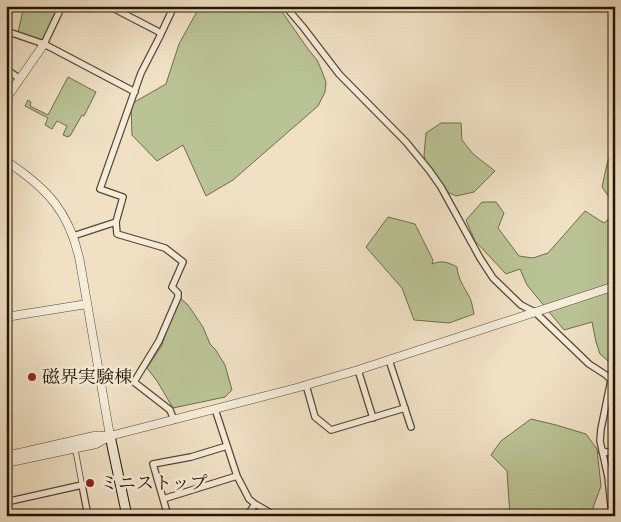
<svg xmlns="http://www.w3.org/2000/svg" width="621" height="522" viewBox="0 0 621 522" font-family="Vollkorn,'Noto Serif JP',serif">
<style>
.green{fill:#bac395;stroke:#6f6c4a}
.lines{fill:none;stroke-linecap:round;stroke-linejoin:round}
.pedestrian-casing{stroke:#574731;stroke-width:6}
.minor-casing{stroke:#574731;stroke-width:8}
.tertiary-casing{stroke:#574731;stroke-width:9}
.secondary-casing{stroke:#241400;stroke-width:11}
.pedestrian{stroke:#f5ecd9;stroke-width:4.5}
.minor{stroke:#f5ecd9;stroke-width:5.5}
.tertiary{stroke:#f5ecd9;stroke-width:8}
.secondary{stroke:#f5ecd9;stroke-width:9}
.poi-dot{fill:#8f2418;stroke:#f5ecd9;stroke-width:2}
.labels{text-anchor:middle;stroke-width:5;stroke-linejoin:round;paint-order:stroke}
.poi-label{font-size:18px;fill:#241400;stroke:#f5ecd9;text-anchor:start}
</style>
<rect width="100%" height="100%" fill="#f0e1c5"/>
<filter id="stains"><feTurbulence type="fractalNoise" baseFrequency=".004" numOctaves="4"/><feColorMatrix values="0 0 0 0 .2 0 0 0 0 .09 0 0 0 0 .02 0 0 0 .5 -.17"/></filter>
<radialGradient id="worn" r=".72"><stop offset=".6" stop-color="#630" stop-opacity="0"/><stop offset="1" stop-color="#630" stop-opacity=".3"/></radialGradient>
<path class="green" d="M24,6H58L44,39L42,40L18,32Z
M200,6H278L308,49L317,60L321,69L326,82L325,92L318,106L233,180L206,196L183,145L157,161L132,135L131,104L166,84L179,44Z
M68,77L96,92L84,116L82,115L70,136H69L68,137L63,135L67,126L57,121L52,129L45,125L48,118L25,106L28,100L31,102L30,106L48,115Z
M441,123H461L462,140L473,154L495,171L474,192L456,196C454,195 451,194 448,192C441,185 439,176 428,174L424,155L426,133Z
M615,140V209L611,200L602,187L607,164Z
M482,202H496L504,213L498,228L519,256L533,258L548,253L585,211L604,223L615,214V367L600,354L596,342L592,322L564,330L527,285L520,269L506,274L475,241L466,220Z
M388,217L415,224L433,260L432,264C441,260 448,262 457,267C458,279 464,287 470,298C472,303 473,309 474,314L449,323L414,320L402,288L366,247Z
M180,298L188,305L203,327L210,344L215,349L225,365L232,390L225,397L173,408L157,381L147,368L162,345L168,327Z
M531,419L556,425L586,434L597,449L601,486L590,516H510L507,471L491,455L501,441Z"/>
<g class="lines">
<defs>
<path id="pedestrian" d="M76,453L82,485"/>
<path id="minor" d="M109,6L161,33
M285,6L303,27L339,74L406,142L429,170L441,187L480,258L493,278L521,305L535,312L589,364L606,375L611,380L601,429L600,441L608,477L612,516
M6,31L44,44L135,92
M44,44L62,6
M6,69L20,79
M116,222L117,234L165,248L183,262L172,287L178,293V297L159,341L134,382L170,410L174,420
M73,236L116,222L123,197L100,189L141,73L159,38L174,6
M389,360L411,427
M358,370L373,418
M306,385L315,417L331,430L405,408
M215,409L237,476L249,499L255,504L276,516
M602,451L615,454
M163,499L237,476
M6,502L82,485L88,516
M168,516L153,464L191,457L227,446
M209,516L215,514L217,516
M247,516L255,504"/>
<path id="tertiary" d="M6,99L44,44
M6,161C47,188 70,212 80,262L110,436
M6,317L87,304
M6,456L94,436H108
M6,463L96,444L110,436L296,388L358,370L615,286"/>
<path id="secondary" d="M110,436L127,516"/>
</defs>
<use href="#pedestrian" class="pedestrian-casing"/>
<use href="#minor" class="minor-casing"/>
<use href="#tertiary" class="tertiary-casing"/>
<use href="#secondary" class="secondary-casing"/>
<use href="#pedestrian" class="pedestrian"/>
<use href="#minor" class="minor"/>
<use href="#tertiary" class="tertiary"/>
<use href="#secondary" class="secondary"/>
</g>
<g class="poi-dot">
<circle cx="32" cy="377" r="5"/>
<circle cx="90" cy="483" r="5"/>
</g>
<g class="labels">
<g class="poi-label">
<text x="42" y="383">磁界実験棟</text>
<text x="100" y="489">ミニストップ</text>
</g>
</g>
<rect width="621" height="522" fill="none" stroke="#f0e1c5" stroke-width="25"/>
<rect x="8" y="8" width="606" height="507" fill="none" stroke="#241400" stroke-width="2.5"/>
<rect x="12" y="12" width="596" height="497" fill="none" stroke="#241400"/>
<rect width="100%" height="100%" filter="url(#stains)"/>
<rect width="100%" height="100%" fill="url(#worn)"/>
</svg>
